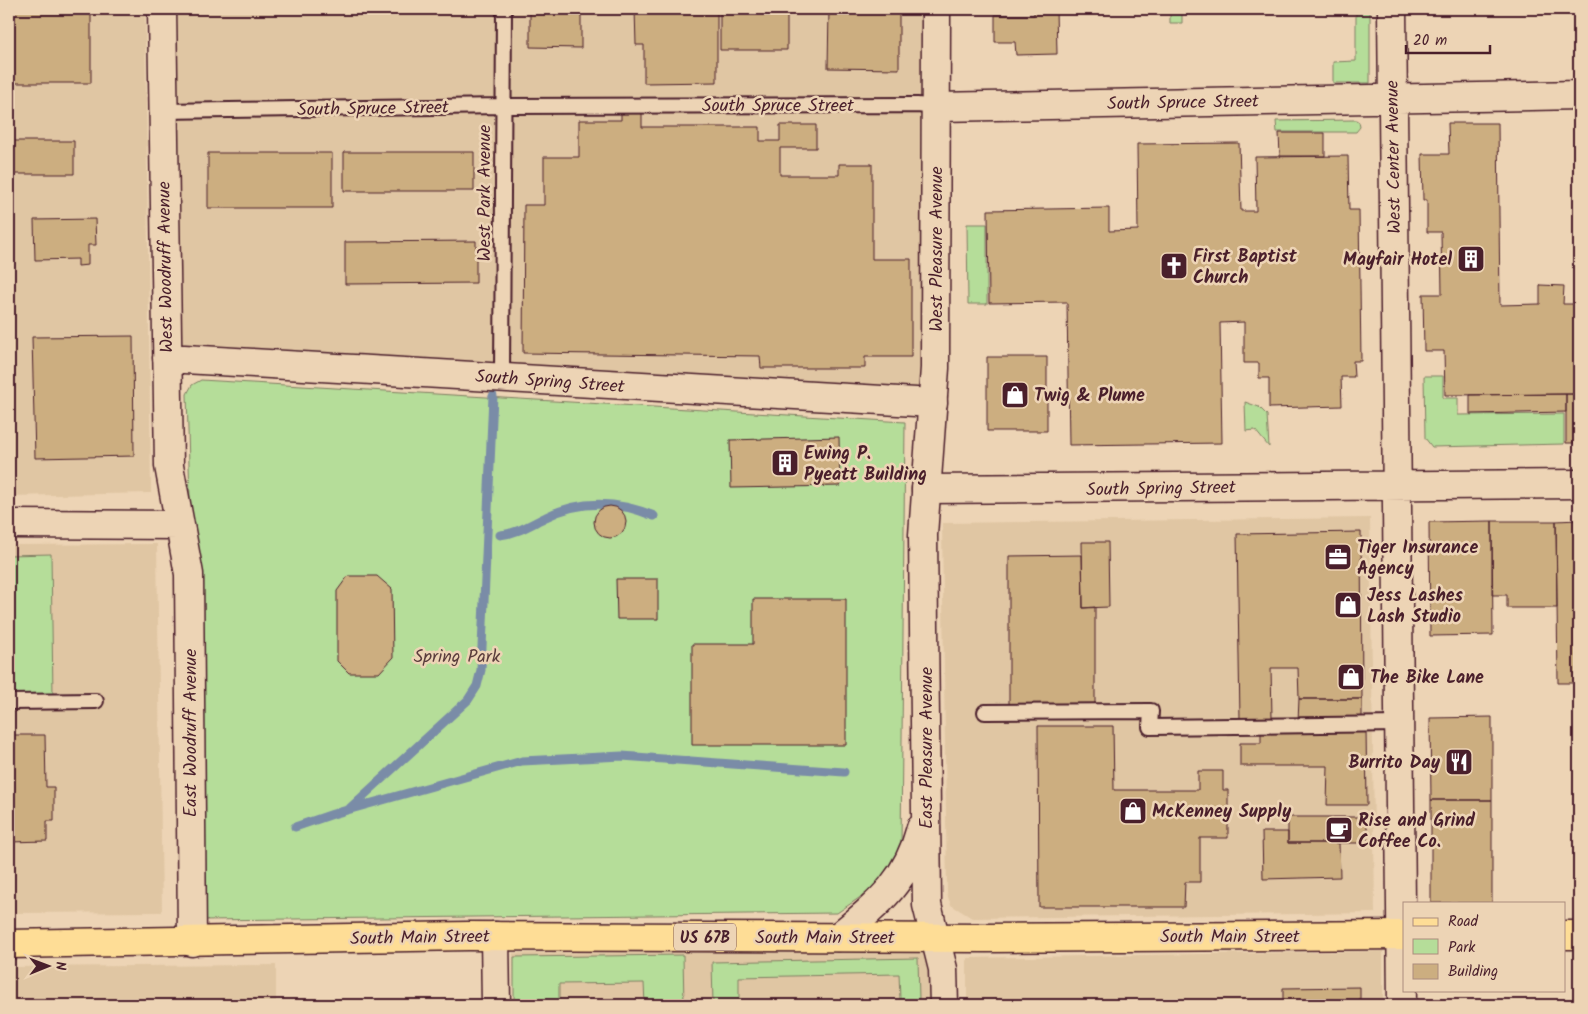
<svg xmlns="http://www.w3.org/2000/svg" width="1588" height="1014" viewBox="0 0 1588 1014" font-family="Kalam,sans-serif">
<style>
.built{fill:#e0c6a3}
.green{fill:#b5dd99;stroke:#807e62}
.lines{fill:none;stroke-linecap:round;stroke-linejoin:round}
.stream{stroke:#7a8ca7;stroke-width:9}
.building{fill:#ccae80;stroke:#4a1f2b}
.service-casing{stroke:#4a1f2b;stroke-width:18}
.minor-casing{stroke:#4a1f2b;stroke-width:31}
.tertiary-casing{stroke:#4a1f2b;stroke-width:31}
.primary-casing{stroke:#4a1f2b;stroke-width:31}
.service{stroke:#edd4b5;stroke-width:14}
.minor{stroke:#edd4b5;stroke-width:28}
.tertiary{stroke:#edd4b5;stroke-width:28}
.primary{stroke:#fedd96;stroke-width:28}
.labels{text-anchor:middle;stroke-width:5;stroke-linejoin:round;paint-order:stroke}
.shield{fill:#edd4b5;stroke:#7b5554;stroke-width:1}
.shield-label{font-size:16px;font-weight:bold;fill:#4a1f2b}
.street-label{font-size:18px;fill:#4a1f2b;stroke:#edd4b5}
.poi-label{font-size:18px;font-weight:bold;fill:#4a1f2b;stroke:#edd4b5;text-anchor:start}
.park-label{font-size:18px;fill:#5a3c3c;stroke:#edd4b5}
</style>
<rect width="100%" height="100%" fill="#edd4b5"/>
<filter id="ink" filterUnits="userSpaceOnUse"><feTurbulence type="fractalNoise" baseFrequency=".02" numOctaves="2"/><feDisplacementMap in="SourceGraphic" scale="10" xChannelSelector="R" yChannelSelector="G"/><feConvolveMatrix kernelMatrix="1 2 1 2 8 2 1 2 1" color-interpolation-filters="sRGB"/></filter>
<g filter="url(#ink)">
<path class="built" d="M9,9H145L151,493L9,496Z
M173,9H921L923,391L176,352Z
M1370,518L1375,913L972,918L951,905L947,894L942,523Z
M157,544L162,912L9,913V545Z
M929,949V1005H514L513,953Z
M1383,951V1005H967V958Z
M276,965V1005H9V967Z"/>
<path class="green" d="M1170,9H1182V23H1170Z
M1356,9H1370V83H1333V62L1356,61Z
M1356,120L1359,122L1360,127L1356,132H1277L1276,121Z
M967,224H987V304H968Z
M1424,376H1443V398H1458V415L1564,414V444L1432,447L1425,438Z
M201,380L905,422L901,847L881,883L837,913L202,920L187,394L192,385Z
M1245,402L1259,407L1267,415L1269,447L1255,430L1246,431Z
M51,554L53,695L9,696V555Z
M683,955L684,1005H645L644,983L559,984V1004L514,1005V957Z
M918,958L919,999H900L899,974L739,977V1005H713L712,962Z"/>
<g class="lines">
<path class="stream" d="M500,535C516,534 531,524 546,517C582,499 618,501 654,516
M350,808L468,700L477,686L481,670L493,396
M295,827L333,814L522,761L622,756L844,772"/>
</g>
<path class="building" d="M9,9H91V83H9Z
M530,9H581V48L530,47Z
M635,9H717V82L644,83V45H636Z
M720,9H787V50H720Z
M829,9H899V69L828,68Z
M1034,9H1056L1057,54L1016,55L1015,42H995V15H1034Z
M621,109H642V127H760V141H780V125H816V148H780V175H839V164H872V259H911V357H865V368H761L760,356L523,353L524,205H544V157H579V120H621Z
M1448,123H1498L1500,305L1540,304V285L1564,286L1563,304H1576V321H1579V394L1445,395L1444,351H1424L1423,294H1442L1441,232H1427V200H1423L1422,154H1449Z
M1279,133H1325V156H1280Z
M9,141H74V174H9Z
M1239,143L1241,211H1256L1255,157L1348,156L1349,210H1359L1361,361H1353L1354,377H1341L1342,406L1269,408V378H1259V363H1244V322L1220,323L1222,443L1069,445L1067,302L989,303L988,210L1109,208V231L1138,230L1137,144Z
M344,152H474V191H344Z
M208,153H332V208H208Z
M95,219L96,245H88V265L78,266V259L35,260L34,220Z
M476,241V283L345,284V242Z
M133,336L134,456L35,458L32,337Z
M987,357H1047V431H987Z
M1566,394V412L1470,414V395Z
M1566,394H1579V443H1566Z
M839,437L840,486L731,488L730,440Z
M594 522a16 16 0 1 1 32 0a16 16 0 1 1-32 0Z
M1579,520V683H1558L1556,521Z
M1492,521H1556L1557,608H1507V595H1492Z
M1492,521L1493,635L1430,636L1429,522Z
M1361,532L1362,699H1299L1298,668H1271L1272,718L1240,719L1237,534Z
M1082,542H1108L1109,607L1083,608Z
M1082,555L1083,608L1095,607V706L1009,707V556Z
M348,576H377L392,589L393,658L379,673H349L337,661V591Z
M616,579H658V619H617Z
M753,599H846V745H692V644H753Z
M1299,699H1362V721H1298Z
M1492,717V800H1431L1430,718Z
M1038,726H1113L1114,790H1198V771H1223V790H1228V838H1200V882H1185L1184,907H1039Z
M1261,729H1366L1367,805H1327L1328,766H1240V743H1261Z
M9,735H45L46,787H54V821H47V841L9,842Z
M1431,800H1492V903H1431Z
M1288,817H1367V843H1288Z
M1262,832H1288V843H1339L1340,877L1263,879Z
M1360,987V1005H1283V988Z"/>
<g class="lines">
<defs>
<path id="service" d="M163,111L503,106L917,105L937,107
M502,377L504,9
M9,702L96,701
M985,712L1151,711L1150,727L1400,724"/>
<path id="minor" d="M162,9L169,466L189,574L192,942
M1392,9L1402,1005
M937,107L1579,95
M167,358L933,403
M926,489L1579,484
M9,524L180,525
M495,936L496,1005"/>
<path id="tertiary" d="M936,9L935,368L923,535L927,905L943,969L944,1005
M838,937C878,904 907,882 921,828"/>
<path id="primary" d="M1564,935H1579
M9,944L468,936L986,938L1404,935"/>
</defs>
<use href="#service" class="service-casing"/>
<use href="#minor" class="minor-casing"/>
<use href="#tertiary" class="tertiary-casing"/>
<use href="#primary" class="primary-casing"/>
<use href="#service" class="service"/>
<use href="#minor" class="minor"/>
<use href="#tertiary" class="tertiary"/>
<use href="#primary" class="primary"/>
</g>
</g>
<defs>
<symbol id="building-square" viewBox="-11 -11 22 22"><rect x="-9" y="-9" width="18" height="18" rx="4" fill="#4a1f2b" stroke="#edd4b5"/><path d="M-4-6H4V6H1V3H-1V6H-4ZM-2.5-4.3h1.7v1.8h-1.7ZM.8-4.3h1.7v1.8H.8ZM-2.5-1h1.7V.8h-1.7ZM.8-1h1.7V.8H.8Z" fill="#fff"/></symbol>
<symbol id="church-square" viewBox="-11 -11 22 22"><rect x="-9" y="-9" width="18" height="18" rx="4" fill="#4a1f2b" stroke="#edd4b5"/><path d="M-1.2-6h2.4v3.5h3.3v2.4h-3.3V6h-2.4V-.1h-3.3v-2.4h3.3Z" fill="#fff"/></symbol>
<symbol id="shop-square" viewBox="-11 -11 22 22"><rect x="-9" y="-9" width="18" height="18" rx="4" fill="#4a1f2b" stroke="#edd4b5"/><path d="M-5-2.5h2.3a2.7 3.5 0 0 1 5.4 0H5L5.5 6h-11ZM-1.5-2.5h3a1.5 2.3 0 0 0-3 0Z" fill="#fff"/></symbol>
<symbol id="office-square" viewBox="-11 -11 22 22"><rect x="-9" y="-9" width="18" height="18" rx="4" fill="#4a1f2b" stroke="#edd4b5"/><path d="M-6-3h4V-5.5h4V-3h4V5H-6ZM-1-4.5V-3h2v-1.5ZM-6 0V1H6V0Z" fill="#fff"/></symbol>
<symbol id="restaurant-square" viewBox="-11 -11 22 22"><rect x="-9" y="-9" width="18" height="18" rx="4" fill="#4a1f2b" stroke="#edd4b5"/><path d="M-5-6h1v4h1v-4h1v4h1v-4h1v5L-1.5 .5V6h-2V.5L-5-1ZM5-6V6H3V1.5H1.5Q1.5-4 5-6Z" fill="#fff"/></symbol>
<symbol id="cafe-square" viewBox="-11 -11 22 22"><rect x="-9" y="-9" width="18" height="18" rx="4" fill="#4a1f2b" stroke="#edd4b5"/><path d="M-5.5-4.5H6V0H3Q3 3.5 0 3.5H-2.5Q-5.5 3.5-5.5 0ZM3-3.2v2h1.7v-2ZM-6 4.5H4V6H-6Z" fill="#fff"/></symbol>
</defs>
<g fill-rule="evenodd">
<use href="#building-square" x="1455" y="243" width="32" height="32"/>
<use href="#church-square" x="1158" y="250" width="32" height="32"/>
<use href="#shop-square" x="999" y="379" width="32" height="32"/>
<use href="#building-square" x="769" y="447" width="32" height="32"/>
<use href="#office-square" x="1322" y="541" width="32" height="32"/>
<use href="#shop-square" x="1332" y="589" width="32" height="32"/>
<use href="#shop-square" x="1335" y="661" width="32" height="32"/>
<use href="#restaurant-square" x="1443" y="746" width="32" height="32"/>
<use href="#shop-square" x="1117" y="795" width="32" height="32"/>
<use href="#cafe-square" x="1323" y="814" width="32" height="32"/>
</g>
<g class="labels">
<rect class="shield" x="674" y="923.5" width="62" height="27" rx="4"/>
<g class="shield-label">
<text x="705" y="943">US 67B</text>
</g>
<g class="street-label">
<text transform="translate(1183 102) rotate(-1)" y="6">South Spruce Street</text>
<text x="778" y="111">South Spruce Street</text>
<text transform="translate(373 108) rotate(-1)" y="6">South Spruce Street</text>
<text transform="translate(1393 157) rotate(-91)" y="6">West Center Avenue</text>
<text transform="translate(484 193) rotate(-90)" y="6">West Park Avenue</text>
<text transform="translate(936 249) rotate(-90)" y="6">West Pleasure Avenue</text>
<text transform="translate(165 267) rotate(-91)" y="6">West Woodruff Avenue</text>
<text transform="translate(550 381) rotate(4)" y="6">South Spring Street</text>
<text transform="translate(1161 488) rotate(-1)" y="6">South Spring Street</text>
<text transform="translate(190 733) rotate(-90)" y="6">East Woodruff Avenue</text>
<text transform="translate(926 748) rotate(-90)" y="6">East Pleasure Avenue</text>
<text x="1230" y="942">South Main Street</text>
<text transform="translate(420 937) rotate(-1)" y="6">South Main Street</text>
<text x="825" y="943">South Main Street</text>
</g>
<g class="poi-label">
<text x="1193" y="262">First Baptist<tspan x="1193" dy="21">Church</tspan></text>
<text x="1452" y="265" text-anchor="end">Mayfair Hotel</text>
<text x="1034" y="401">Twig &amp; Plume</text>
<text x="804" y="459">Ewing P.<tspan x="804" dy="21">Pyeatt Building</tspan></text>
<text x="1357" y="553">Tiger Insurance<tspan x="1357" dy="21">Agency</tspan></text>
<text x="1367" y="601">Jess Lashes<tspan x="1367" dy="21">Lash Studio</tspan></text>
<text x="1370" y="683">The Bike Lane</text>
<text x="1440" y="768" text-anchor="end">Burrito Day</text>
<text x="1152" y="817">McKenney Supply</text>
<text x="1358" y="826">Rise and Grind<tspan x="1358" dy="21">Coffee Co.</tspan></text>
</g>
<g class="park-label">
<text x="457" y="662">Spring Park</text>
</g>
</g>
<rect width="1588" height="1014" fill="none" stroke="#edd4b5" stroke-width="30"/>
<rect x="15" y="15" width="1558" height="984" fill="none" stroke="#4a1f2b" stroke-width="2" filter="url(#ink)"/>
<rect x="1403" y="902" width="162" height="90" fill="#edd4b5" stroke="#ac8c7e"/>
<rect x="1413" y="918" width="25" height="8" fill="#fedd96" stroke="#ac8c7e"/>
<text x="1448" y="926" font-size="15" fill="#4a1f2b">Road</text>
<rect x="1413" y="939" width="25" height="15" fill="#b5dd99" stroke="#ac8c7e"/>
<text x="1448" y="952" font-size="15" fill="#4a1f2b">Park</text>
<rect x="1413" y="964" width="25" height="15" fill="#ccae80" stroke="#ac8c7e"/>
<text x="1448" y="976" font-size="15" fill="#4a1f2b">Building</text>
<g transform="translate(48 966) rotate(89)" stroke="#edd4b5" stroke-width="4" paint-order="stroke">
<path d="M0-4L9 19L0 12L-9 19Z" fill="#4a1f2b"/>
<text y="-8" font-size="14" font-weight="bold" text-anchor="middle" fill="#4a1f2b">N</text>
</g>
<path d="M1406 45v8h84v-8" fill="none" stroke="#4a1f2b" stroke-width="2.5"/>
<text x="1413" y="45" font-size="15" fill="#4a1f2b" stroke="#edd4b5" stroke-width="4" paint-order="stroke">20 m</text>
</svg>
